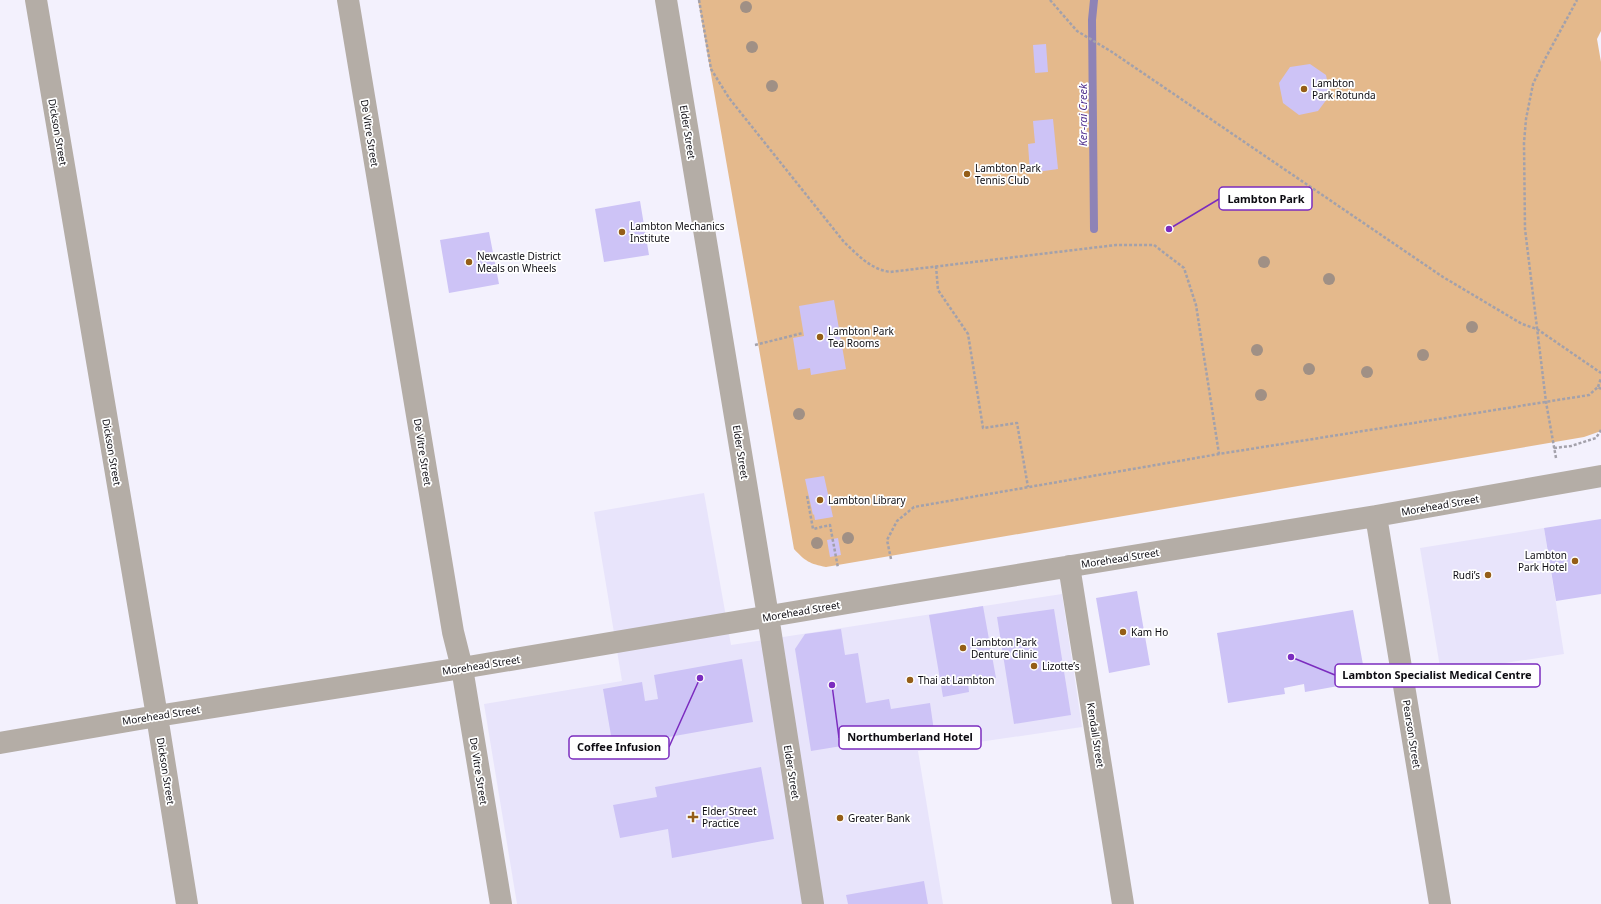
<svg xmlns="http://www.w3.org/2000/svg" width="1601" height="904" viewBox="0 0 1601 904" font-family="'Noto Sans',sans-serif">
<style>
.built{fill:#e8e4fb}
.green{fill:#e4b98c}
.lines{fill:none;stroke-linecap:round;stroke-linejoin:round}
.stream{stroke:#8e83b6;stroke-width:8}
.building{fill:#cdc3f6}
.path{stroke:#a3a1ab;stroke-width:2.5;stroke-dasharray:3 2;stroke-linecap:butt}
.street{stroke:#b4ada6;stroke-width:22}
.tree{fill:#a09085}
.poi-dot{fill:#955e17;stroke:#fff;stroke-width:1.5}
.labels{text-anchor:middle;stroke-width:3.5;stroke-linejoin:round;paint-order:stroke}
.poi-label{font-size:10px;fill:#0c0b11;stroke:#fff;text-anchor:start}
.street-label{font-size:10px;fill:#0c0b11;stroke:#fff}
.water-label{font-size:11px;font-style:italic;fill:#502f8f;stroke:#fff}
.leader{fill:none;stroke:#7b2cbf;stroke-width:1.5}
.callout-dot{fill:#7b2cbf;stroke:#fff;stroke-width:1.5}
.callout{fill:#fff;stroke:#7b2cbf;stroke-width:1.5}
.callout-label{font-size:11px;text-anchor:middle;font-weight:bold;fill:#0c0b11}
</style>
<rect width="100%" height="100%" fill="#f3f1fd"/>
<path class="built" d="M704,493L731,645L1062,594L1082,727L918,751L943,904H517L484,704L622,681L594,512Z
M1544,528L1564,654L1441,673L1420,548Z"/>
<path class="green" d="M698,0H1601V31L1597,39L1601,62V431L1584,437L826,567C810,564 805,561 794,549Z"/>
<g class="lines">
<path class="stream" d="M1094,229L1092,20L1094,0"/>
</g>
<path class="building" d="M1046,44L1048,72L1035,73L1033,45Z
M1310,64L1326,75L1330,95L1318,111L1299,115L1283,103L1279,83L1290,67Z
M1053,119L1058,169L1030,173L1028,144L1035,143L1033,121Z
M640,201L649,255L604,262L595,209Z
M489,232L499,284L449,293L440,240Z
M834,300L846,369L811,375L810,368L798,370L793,338L804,336L799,306Z
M824,476L833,517L815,520L814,514L813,515L805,479Z
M1601,519V594L1556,601L1544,528Z
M838,538L841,555L830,557L827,540Z
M1137,591L1150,665L1109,673L1096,598Z
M983,606L996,678L968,683L969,692L943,697L929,615Z
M1054,609L1071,715L1014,724L997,617Z
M1353,610L1366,681L1305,692L1304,684L1284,688L1285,694L1228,703L1217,633Z
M841,629L845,655L858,653L866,703L889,699L891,709L930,703L934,731L811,751L795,649L805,634Z
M742,659L753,722L613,747L603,689L642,682L645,701L658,699L654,675Z
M761,767L774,839L672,858L668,829L620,838L613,805L657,797L655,787Z
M924,881L928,904H848L846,895Z"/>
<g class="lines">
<path class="path" d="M699,0L711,69L729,98L844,242C858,255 870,269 890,272L1116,245H1154L1184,268L1196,305L1219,454
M1050,0L1077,31L1112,52L1443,277L1522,324L1537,329L1601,373
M936,266L938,290L968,334L983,428L1017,423L1028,487
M755,345L803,333
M1598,387L1601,378
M1554,448L1571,446L1596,438L1601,430
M1556,458L1546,402L1525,229L1524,143L1526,119L1533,84L1545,59L1577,0
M807,496L813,529L830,525L838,568
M891,559L887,540L897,521L914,507L1219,454L1589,395L1598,387L1601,389"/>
<path class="street" d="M36,0L157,716L187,904
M348,0L453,632L462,668L501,904
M666,0L768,616L813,904
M1376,516L1440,904
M1069,566L1123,904
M0,743L157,716L462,668L895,595L1376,516L1601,476"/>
</g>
<g class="tree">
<circle cx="746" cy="7" r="6"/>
<circle cx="752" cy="47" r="6"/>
<circle cx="772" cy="86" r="6"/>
<circle cx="1264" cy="262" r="6"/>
<circle cx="1329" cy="279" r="6"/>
<circle cx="1472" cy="327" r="6"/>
<circle cx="1257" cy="350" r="6"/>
<circle cx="1423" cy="355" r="6"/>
<circle cx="1309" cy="369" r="6"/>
<circle cx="1367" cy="372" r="6"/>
<circle cx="1261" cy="395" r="6"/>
<circle cx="799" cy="414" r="6"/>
<circle cx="848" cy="538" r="6"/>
<circle cx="817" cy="543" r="6"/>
</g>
<g class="poi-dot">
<circle cx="1304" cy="89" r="4"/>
<circle cx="967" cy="174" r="4"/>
<circle cx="622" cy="232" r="4"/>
<circle cx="469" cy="262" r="4"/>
<circle cx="820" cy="337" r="4"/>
<circle cx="820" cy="500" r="4"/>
<circle cx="1575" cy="561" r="4"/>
<circle cx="1488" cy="575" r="4"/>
<circle cx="1123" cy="632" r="4"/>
<circle cx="963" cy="648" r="4"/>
<circle cx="1034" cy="666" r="4"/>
<circle cx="910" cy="680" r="4"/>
<path d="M691 811h4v4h4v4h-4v4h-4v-4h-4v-4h4z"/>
<circle cx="840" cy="818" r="4"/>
</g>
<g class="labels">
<g class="poi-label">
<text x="1312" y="87">Lambton<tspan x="1312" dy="12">Park Rotunda</tspan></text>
<text x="975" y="172">Lambton Park<tspan x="975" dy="12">Tennis Club</tspan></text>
<text x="630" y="230">Lambton Mechanics<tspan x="630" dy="12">Institute</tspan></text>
<text x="477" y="260">Newcastle District<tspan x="477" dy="12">Meals on Wheels</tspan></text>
<text x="828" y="335">Lambton Park<tspan x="828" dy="12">Tea Rooms</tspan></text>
<text x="828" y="504">Lambton Library</text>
<text x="1567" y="559" text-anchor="end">Lambton<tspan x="1567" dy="12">Park Hotel</tspan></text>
<text x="1480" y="579" text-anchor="end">Rudi’s</text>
<text x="1131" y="636">Kam Ho</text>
<text x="971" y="646">Lambton Park<tspan x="971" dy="12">Denture Clinic</tspan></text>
<text x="1042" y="670">Lizotte’s</text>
<text x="918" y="684">Thai at Lambton</text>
<text x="702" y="815">Elder Street<tspan x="702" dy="12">Practice</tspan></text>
<text x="848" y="822">Greater Bank</text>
</g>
<g class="street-label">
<text transform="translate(58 132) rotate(80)" y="4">Dickson Street</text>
<text transform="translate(688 132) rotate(81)" y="4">Elder Street</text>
<text transform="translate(370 133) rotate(81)" y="4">De Vitre Street</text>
<text transform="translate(112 452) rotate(80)" y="4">Dickson Street</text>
<text transform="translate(423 452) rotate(81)" y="4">De Vitre Street</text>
<text transform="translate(741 452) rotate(81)" y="4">Elder Street</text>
<text transform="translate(1440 505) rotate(-10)" y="4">Morehead Street</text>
<text transform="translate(1120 558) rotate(-9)" y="4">Morehead Street</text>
<text transform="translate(801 611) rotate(-10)" y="4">Morehead Street</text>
<text transform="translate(481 665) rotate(-9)" y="4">Morehead Street</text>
<text transform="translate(161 715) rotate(-9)" y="4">Morehead Street</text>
<text transform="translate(1412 734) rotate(81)" y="4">Pearson Street</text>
<text transform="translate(1096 735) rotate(81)" y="4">Kendall Street</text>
<text transform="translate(166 771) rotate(81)" y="4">Dickson Street</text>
<text transform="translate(479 771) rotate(81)" y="4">De Vitre Street</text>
<text transform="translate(792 772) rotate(81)" y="4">Elder Street</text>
</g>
<g class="water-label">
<text transform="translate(1083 115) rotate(-90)" y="4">Ker-rai Creek</text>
</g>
</g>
<path class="leader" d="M1169 229L1219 199M1291 657L1335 675M832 685L839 738M700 678L669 747"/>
<g class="callout-dot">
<circle cx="1169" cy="229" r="4"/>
<circle cx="1291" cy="657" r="4"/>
<circle cx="832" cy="685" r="4"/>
<circle cx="700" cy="678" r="4"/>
</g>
<g class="callout">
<rect x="1219" y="187" width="93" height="23" rx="4"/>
<rect x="1335" y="664" width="205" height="23" rx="4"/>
<rect x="839" y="726" width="142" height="23" rx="4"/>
<rect x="569" y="736" width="100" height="23" rx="4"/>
</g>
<g class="callout-label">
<text x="1266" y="203">Lambton Park</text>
<text x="1437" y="679">Lambton Specialist Medical Centre</text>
<text x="910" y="741">Northumberland Hotel</text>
<text x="619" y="751">Coffee Infusion</text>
</g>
</svg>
